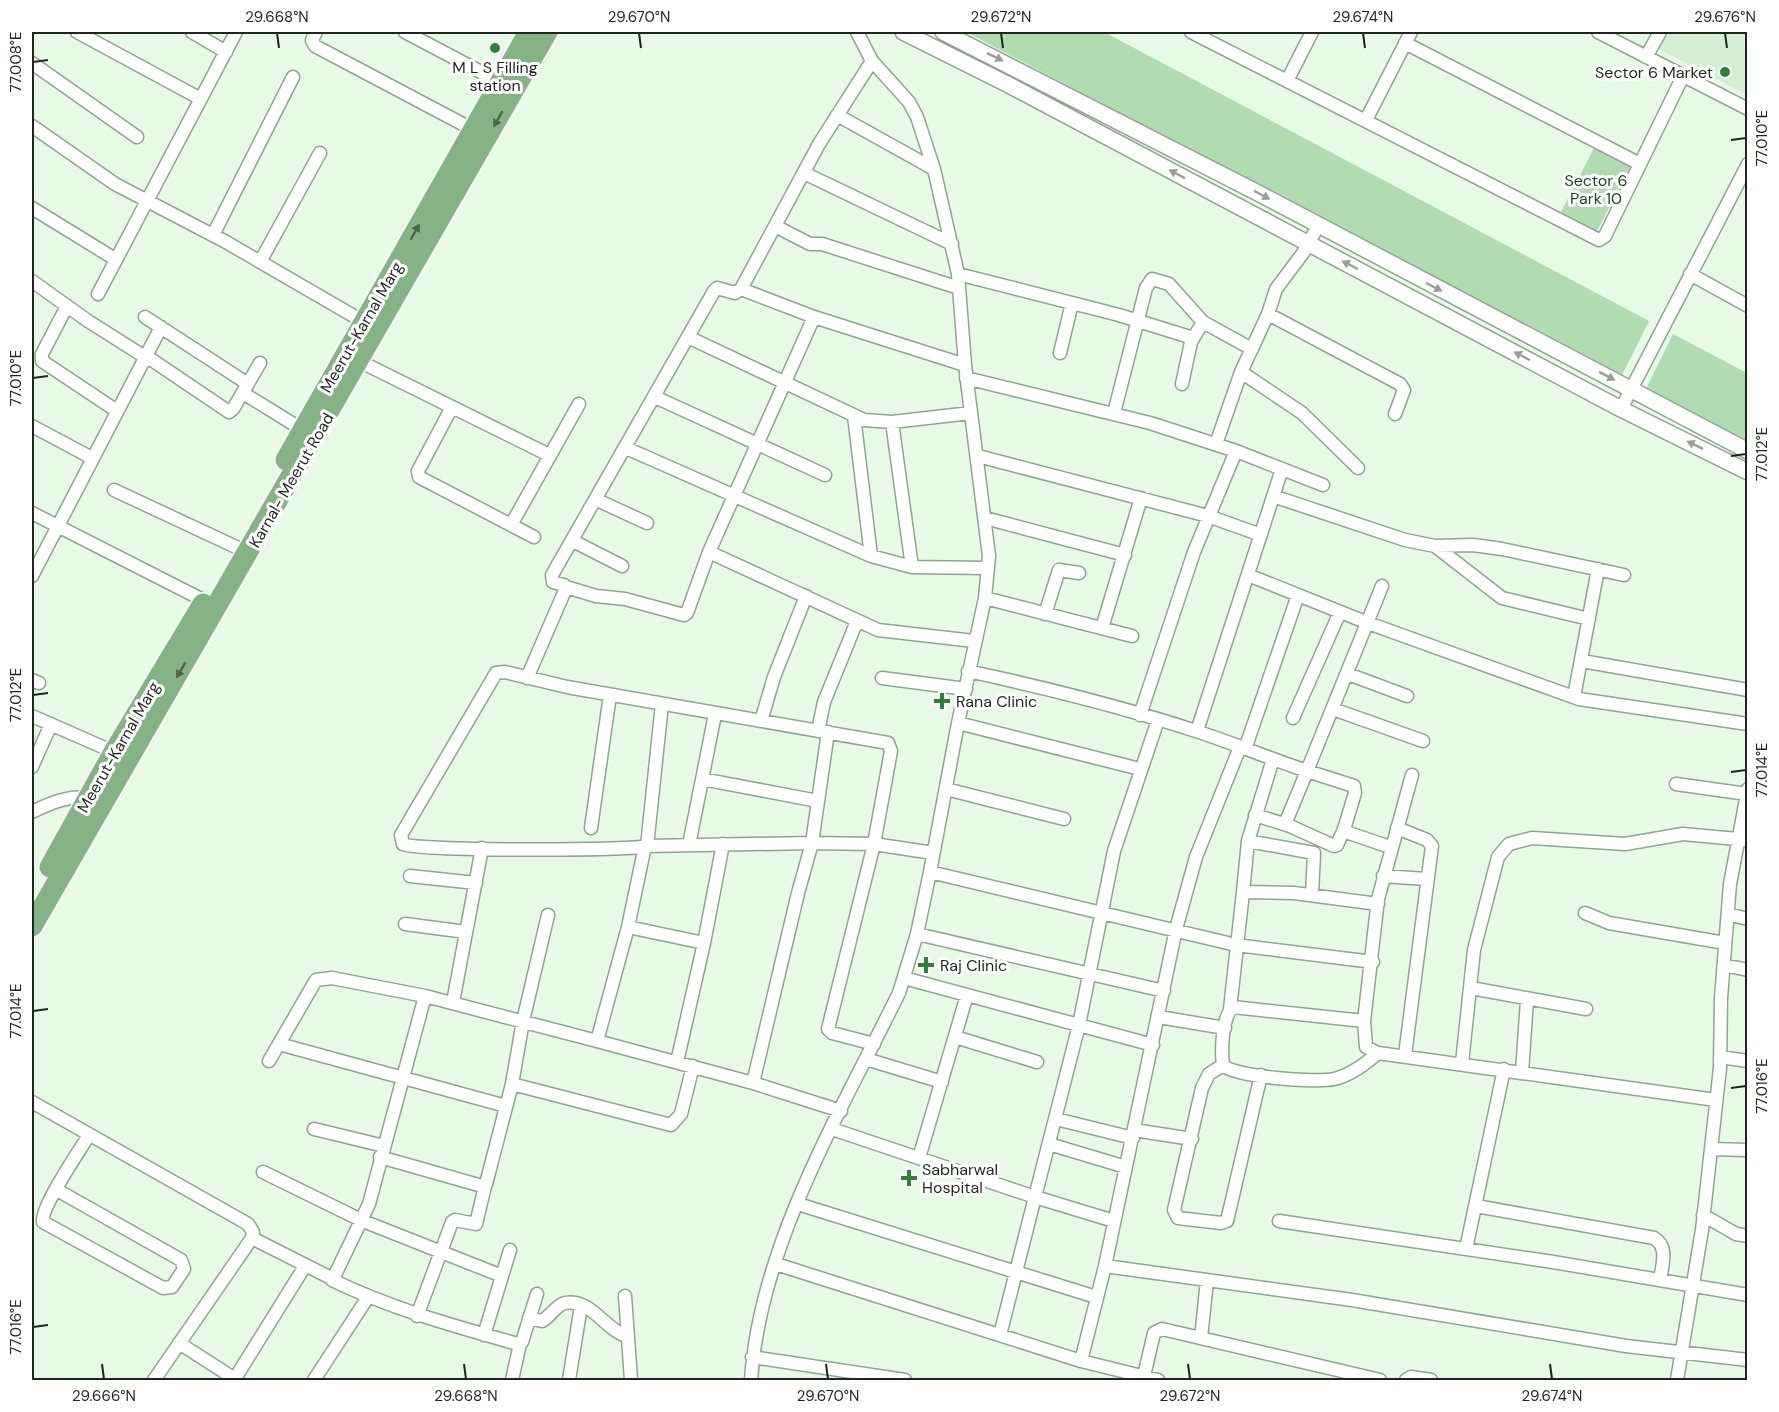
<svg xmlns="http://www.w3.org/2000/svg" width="1779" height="1412" viewBox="0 0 1779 1412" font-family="'DM Sans',sans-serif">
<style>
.built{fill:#d5efd5}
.green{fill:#b1dbb1}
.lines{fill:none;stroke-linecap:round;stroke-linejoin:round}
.minor-casing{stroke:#91a491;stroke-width:15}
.tertiary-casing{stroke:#91a491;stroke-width:18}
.trunk-casing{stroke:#fff;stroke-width:24}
.minor{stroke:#fff;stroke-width:12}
.tertiary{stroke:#fff;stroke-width:15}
.trunk{stroke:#86b386;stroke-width:21}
.oneway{fill:#9a9d9a}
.oneway2{fill:#4d654d}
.ticks{fill:none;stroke:#1e261e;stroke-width:2}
.poi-dot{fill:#2a8434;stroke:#fff;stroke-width:2}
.labels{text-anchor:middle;stroke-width:6;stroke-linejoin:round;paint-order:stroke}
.poi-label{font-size:16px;fill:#1e261e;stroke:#fff;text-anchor:start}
.park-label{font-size:16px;fill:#114a18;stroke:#fff}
.street-label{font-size:16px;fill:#1e261e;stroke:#fff}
.neatline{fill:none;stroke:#1e261e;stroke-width:2}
.ticks-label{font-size:15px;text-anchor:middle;fill:#1e261e}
</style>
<rect width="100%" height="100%" fill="#e6fae6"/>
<path class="built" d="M1667,32H1747V95L1659,49Z"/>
<path class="green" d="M966,32H1104L1649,321L1621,377Z
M1594,148L1630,167L1597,231L1561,212Z
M1673,334L1747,373V442L1646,389Z"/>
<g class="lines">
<defs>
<path id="minor" d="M77,32L201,99
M192,32L226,52
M316,32L312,40L315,46L472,129
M405,32L500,82
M1191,32L1599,240L1605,236L1683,76
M1598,32L1748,109
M1405,43L1640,164
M1646,57L1660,32
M32,63L137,137
M1288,79L1312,32
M837,115L934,169
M1366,120L1411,32
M32,126L115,184L226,242L364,322
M804,173L952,244
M32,208L115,259
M775,226L810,244H822L959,288
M213,235L293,77
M260,262L320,153
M958,274L1119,315L1193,338
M1690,274L1748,306
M32,281L88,321L145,357
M741,289L814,317L965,365
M98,294L236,32
M67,306L42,354V361L117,411
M1268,314L1400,384L1404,390L1395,414
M145,317L248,384
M814,317L709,552L878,630L974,641
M688,337L864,420L892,422L971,413
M1060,353L1072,303
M144,360L161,327
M359,361L549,455
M1241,372L1302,413L1358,468
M966,378L1150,423L1236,451L1323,485
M1182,384L1191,342L1203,322
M243,393L303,430
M655,397L825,475
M452,407L418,471L419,477L534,537
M1621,409L1748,164
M1114,413L1146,288L1152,279L1169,284L1203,322L1252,349
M854,416L871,556L912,567L988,568
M892,422L912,567
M32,426L92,458
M1216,444L1241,372L1268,314L1276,289L1303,253L1318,226
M626,448L871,556
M978,456L1208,516L1261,535
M114,490L236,547
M1273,496L1405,540L1435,546L1473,545L1502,549L1624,575
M597,500L647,523
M32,513L205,601
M985,518L1125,555
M511,525L579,404
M573,541L622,566
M1435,546L1502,598L1589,619
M1248,575L1368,623L1579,699L1748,724
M32,576L144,360H152L229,412L233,409L260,363
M1382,586L1307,771L1354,786L1355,793L1345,826L1346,832L1390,847
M566,587L596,596L625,599L684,615L687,613L709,552
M985,598L1132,636
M1045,614L1059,570L1079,573
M1102,628L1141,498
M1582,661L1748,690
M968,671C1046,688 1123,707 1199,732C1235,744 1271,759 1307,771L1285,824
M1348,674L1407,696
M527,678L566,588L564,585L553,582L552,575L714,291L717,288L735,293L741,289L819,144L872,61
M882,678L966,689
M32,680L39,683
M1574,697L1598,569
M662,704L647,846C627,851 415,851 403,844L401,835L496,673L505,672L567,687L888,743L891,751L874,844L812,843L828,732
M1333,709L1423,741
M1140,715L1194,552L1236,451
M32,716L114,752
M1293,718L1340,612
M761,721L774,677L806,596
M958,723L1140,769
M818,731L824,702L857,621
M1197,731L1282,469
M1240,747L1196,857L1176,929L1105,1266L1352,1300L1626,1346L1748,1360
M1245,749L1298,595
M32,767L51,724
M1412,775L1378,899L1364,1021L1366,1047L1378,1053L1716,1100
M702,779L818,801
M1676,784L1747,794
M946,789L1064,819
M32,812C46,805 75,792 90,800
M1255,815L1290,826L1334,846L1337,845L1344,829
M591,828L610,695
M1397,828L1427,840L1432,846L1405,1055
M1248,841L1314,853L1312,895
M689,845L715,714
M645,846L628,927L704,943L723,844
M647,846L812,843L798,893L753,1083
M930,872L1236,945L1373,962
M410,876L476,883
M1383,876L1426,879
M1243,892L1248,841L1273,759
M1585,913L1609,923L1725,943
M1728,914L1748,919
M405,924L466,932
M628,927L597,1041L753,1083L841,1111
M917,934L1164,991
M1724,965L1748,970
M904,978L1153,1045
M1471,988L1586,1009
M453,1002L482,848
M1230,1009L1243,892L1294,893L1378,904
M1159,1017L1225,1028
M1364,1021L1233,1007C1222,1017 1221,1050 1223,1065C1233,1077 1317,1083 1334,1079C1351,1075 1365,1064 1378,1053
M955,1037L1037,1062
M279,1044L506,1106
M874,1044L832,1033L828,1029L874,844L933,853
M1720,1057L1748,1061
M866,1059L942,1082
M269,1061L316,980L332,978L425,996
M677,1062L704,943
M1462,1063L1474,950L1498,857L1509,844L1532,838L1625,844L1683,834L1748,840
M1223,1065L1209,1074L1202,1088L1174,1210L1178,1218L1221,1223L1227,1221L1261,1075
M1522,1072L1527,1000
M512,1084L671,1125L681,1114L693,1066
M32,1102L248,1224L253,1232L252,1238
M1056,1119L1133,1138
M314,1129L384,1146
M832,1129L1035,1197L1000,1335
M1134,1130L1192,1139
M1049,1144L1126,1167
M1711,1149L1748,1150
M380,1157L482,1186L486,1184L512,1084L523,1021L548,915
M919,1158L967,995
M263,1172L363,1221L502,1276
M57,1190L181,1260L184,1269L172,1287L163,1288L43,1222C40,1208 80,1150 89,1135
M798,1204L1096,1297
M1476,1206L1654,1238C1669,1247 1662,1265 1660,1280
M1703,1215L1736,1234L1748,1236
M1114,1221L1035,1197L1079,1025L1114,851L1158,720
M1279,1221L1553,1262L1748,1295
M1466,1249L1504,1069
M776,1264L1081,1361
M1105,1266L1081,1361L1158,1380
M332,1280C392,1309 454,1326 518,1344L522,1342L537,1294
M625,1296L631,1380
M417,1316L452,1222L455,1220L476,1224L485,1186
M529,1318L542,1321C550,1317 556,1305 565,1303C591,1298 606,1331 627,1336
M484,1335L510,1250
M1201,1338L1207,1280
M179,1343L235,1379
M752,1357L905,1380
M154,1380L252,1238L333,1279L369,1204L425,996L597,1041
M234,1380L305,1266
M314,1380L368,1297
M512,1380L520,1344
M569,1380L581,1306
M751,1380C760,1245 840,1113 899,993L917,934L930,872L958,723L985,598L989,556L965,365L958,274L934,169L917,117L909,102L872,61L857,32
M1143,1380L1154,1333L1162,1329L1380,1380
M1406,1380L1411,1377L1431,1380
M1677,1380L1702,1230L1720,1068L1721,998L1730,884L1748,789"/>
<path id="tertiary" d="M903,32L1007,84L1621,409L1748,472
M943,32L1258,193L1748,451"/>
<path id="trunk" d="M286,460L529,32
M50,867L114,752L203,604
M32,926L547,32"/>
</defs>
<use href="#minor" class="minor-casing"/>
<use href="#tertiary" class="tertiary-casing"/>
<use href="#trunk" class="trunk-casing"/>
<use href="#minor" class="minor"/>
<use href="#tertiary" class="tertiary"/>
<use href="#trunk" class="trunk"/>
</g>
<defs><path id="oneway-solid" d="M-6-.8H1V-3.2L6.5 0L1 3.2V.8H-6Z" transform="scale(1.5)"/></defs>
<g class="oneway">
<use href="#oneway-solid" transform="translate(995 57) rotate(26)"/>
<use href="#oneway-solid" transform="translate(1177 174) rotate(-152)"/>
<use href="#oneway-solid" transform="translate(1262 195) rotate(28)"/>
<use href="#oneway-solid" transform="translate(1350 265) rotate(-152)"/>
<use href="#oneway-solid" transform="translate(1434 287) rotate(28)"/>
<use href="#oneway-solid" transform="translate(1522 356) rotate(-152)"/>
<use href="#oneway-solid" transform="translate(1607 376) rotate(27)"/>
<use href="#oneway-solid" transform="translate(1695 445) rotate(-154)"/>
</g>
<g class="oneway2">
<use href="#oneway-solid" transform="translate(498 119) rotate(119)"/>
<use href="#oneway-solid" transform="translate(415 232) rotate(-61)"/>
<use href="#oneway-solid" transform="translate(181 670) rotate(120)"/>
</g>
<path class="ticks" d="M277,33L279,48M639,33L641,48M1001,33L1003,48M1363,33L1365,48M1725,33L1727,48M33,62L48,60M1731,140L1746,138M33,378L48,376M1731,456L1746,454M33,695L48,693M1731,772L1746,770M33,1011L48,1009M1731,1088L1746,1086M33,1327L48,1325M102,1364L104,1379M464,1364L466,1379M826,1364L828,1379M1188,1364L1190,1379M1550,1364L1552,1379"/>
<g class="poi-dot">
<circle cx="495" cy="48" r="6"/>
<circle cx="1725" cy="72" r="6"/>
<path d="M939 692h6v6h6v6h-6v6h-6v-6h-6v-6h6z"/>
<path d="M923 956h6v6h6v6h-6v6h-6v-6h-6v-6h6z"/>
<path d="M906 1169h6v6h6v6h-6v6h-6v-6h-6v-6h6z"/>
</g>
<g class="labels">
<g class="poi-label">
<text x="495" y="73" text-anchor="middle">M L S Filling<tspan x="495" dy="18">station</tspan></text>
<text x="1713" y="78" text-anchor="end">Sector 6 Market</text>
<text x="956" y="707">Rana Clinic</text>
<text x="940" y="971">Raj Clinic</text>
<text x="922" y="1175">Sabharwal<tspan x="922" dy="18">Hospital</tspan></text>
</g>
<g class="park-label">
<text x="1596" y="186">Sector 6<tspan x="1596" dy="18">Park 10</tspan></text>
</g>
<g class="street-label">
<text transform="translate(361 327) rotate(-60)" y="6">Meerut-Karnal Marg</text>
<text transform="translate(291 480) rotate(-60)" y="6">Karnal- Meerut Road</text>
<text transform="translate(118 747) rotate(-60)" y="6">Meerut-Karnal Marg</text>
</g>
</g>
<rect width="1779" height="1412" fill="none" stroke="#ffffff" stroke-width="66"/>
<rect x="33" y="33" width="1713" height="1346" class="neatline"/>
<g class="ticks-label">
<text x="277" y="22">29.668°N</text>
<text x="639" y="22">29.670°N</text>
<text x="1001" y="22">29.672°N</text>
<text x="1363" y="22">29.674°N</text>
<text x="1725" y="22">29.676°N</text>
<text transform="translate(16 62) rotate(-90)" y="5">77.008°E</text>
<text transform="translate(1762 138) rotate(-90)" y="5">77.010°E</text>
<text transform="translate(16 378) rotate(-90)" y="5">77.010°E</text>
<text transform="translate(1762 454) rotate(-90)" y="5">77.012°E</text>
<text transform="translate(16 695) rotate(-90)" y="5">77.012°E</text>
<text transform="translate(1762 770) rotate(-90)" y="5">77.014°E</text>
<text transform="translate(16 1011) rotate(-90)" y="5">77.014°E</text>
<text transform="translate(1762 1086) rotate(-90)" y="5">77.016°E</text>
<text transform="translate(16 1327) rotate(-90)" y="5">77.016°E</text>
<text x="104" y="1401">29.666°N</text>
<text x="466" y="1401">29.668°N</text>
<text x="828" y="1401">29.670°N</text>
<text x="1190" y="1401">29.672°N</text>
<text x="1552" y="1401">29.674°N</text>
</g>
</svg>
